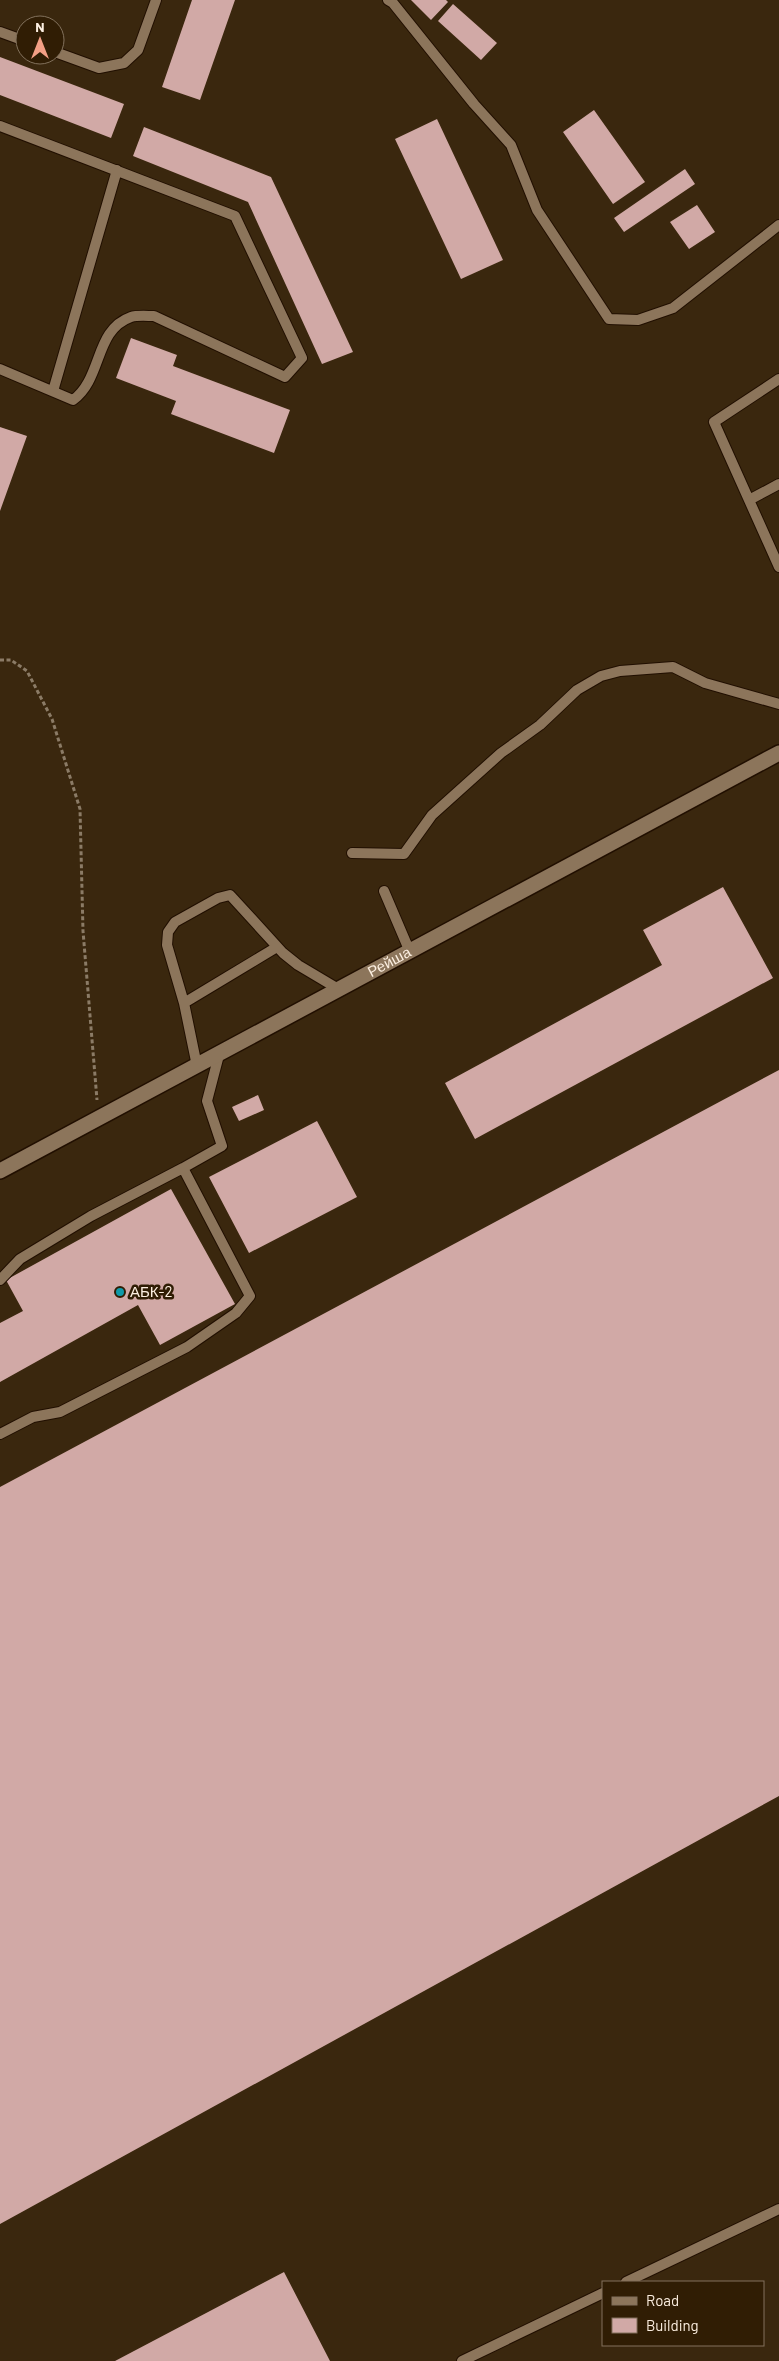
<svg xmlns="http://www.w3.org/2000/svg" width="779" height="2361" viewBox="0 0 779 2361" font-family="Barlow,sans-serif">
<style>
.building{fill:#d1a9a6}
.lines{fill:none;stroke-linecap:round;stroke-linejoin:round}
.service-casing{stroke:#210f00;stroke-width:12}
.minor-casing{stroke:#210f00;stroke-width:18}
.path{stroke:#8b7b66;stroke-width:3;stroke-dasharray:4 2.5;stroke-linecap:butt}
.service{stroke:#8c755b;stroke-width:10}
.minor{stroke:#8c755b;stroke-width:15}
.culture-dot{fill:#0f9aa8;stroke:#301d04;stroke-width:2}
.labels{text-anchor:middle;stroke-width:5;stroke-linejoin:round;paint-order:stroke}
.street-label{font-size:15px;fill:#fcefe1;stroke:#301d04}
.poi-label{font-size:15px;fill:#fcefe1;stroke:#301d04;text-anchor:start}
</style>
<rect width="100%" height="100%" fill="#3a270e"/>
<path class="building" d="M192,0H235L200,100L162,87Z
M411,0H446L448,2L431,20Z
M453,4L497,43L481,60L438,21Z
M0,57L124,104L111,138L0,95Z
M594,110L645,182L613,204L563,132Z
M437,119L503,260L461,279L395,139Z
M144,127L271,177L353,352L322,364L248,202L133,156Z
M685,169L695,184L624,232L614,218Z
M697,205L715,232L689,249L670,222Z
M131,338L177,355L173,366L290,410L274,453L171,414L176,401L116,378Z
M0,427L27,436L0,511Z
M723,887L773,978L475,1139L445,1083L662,965L643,930Z
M779,1070V1796L0,2224V1487Z
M258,1095L264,1110L239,1121L232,1107Z
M317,1121L357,1197L249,1253L209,1177Z
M171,1189L235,1304L160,1345L138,1305L0,1382V1323L23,1311L6,1280Z
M284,2272L330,2361H115Z"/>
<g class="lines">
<defs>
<path id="service" d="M388,0L393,3L474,104L511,145L537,210L609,319L638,320L673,308L779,225
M0,32L25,41
M55,52L99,68L124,63L138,50L156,0
M0,126L235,216L302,358L285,377L154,316C147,316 137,315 131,317C94,330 103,378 73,400L0,369
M779,379L714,422L779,567
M53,391L117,170
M749,500L779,484
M352,853L404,854L432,815L501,753L540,725L577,690L601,676L620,671L673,667L705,683L779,704
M384,891L410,952
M184,1003L277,947
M197,1066L184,1003L167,945L168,932L175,922L218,898L230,895L283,953L298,965L340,990
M0,1280L20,1259L91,1216L183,1168
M0,1434L33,1417L60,1412L187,1347L236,1313L250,1296L183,1168L222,1146L207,1101L219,1055
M626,2282L779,2209
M462,2361L603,2293"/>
<g id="minor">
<path id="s1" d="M0,1171L779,753"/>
</g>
</defs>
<use href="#service" class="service-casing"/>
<use href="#minor" class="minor-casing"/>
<path class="path" d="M0,660H11L27,671L52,719L80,809L83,931L97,1100"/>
<use href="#service" class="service"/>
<use href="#minor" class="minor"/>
</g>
<circle class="culture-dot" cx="120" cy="1292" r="5"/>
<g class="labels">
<g class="street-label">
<text dy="5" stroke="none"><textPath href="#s1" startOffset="442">Рейша</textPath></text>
</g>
<g class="poi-label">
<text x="130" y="1297">АБК-2</text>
</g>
</g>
<rect x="602" y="2281" width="162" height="65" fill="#301d04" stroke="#82715c"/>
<rect x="612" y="2297" width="25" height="8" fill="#8c755b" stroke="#82715c"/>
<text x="646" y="2306" font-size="15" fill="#fcefe1">Road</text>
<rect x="612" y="2318" width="25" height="15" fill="#d1a9a6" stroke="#82715c"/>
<text x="646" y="2331" font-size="15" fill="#fcefe1">Building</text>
<g transform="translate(40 40)"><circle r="24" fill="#301d04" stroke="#82715c"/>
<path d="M0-4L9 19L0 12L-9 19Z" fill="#f39f85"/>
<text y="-8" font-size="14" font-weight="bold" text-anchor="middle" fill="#fcefe1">N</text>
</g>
</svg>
